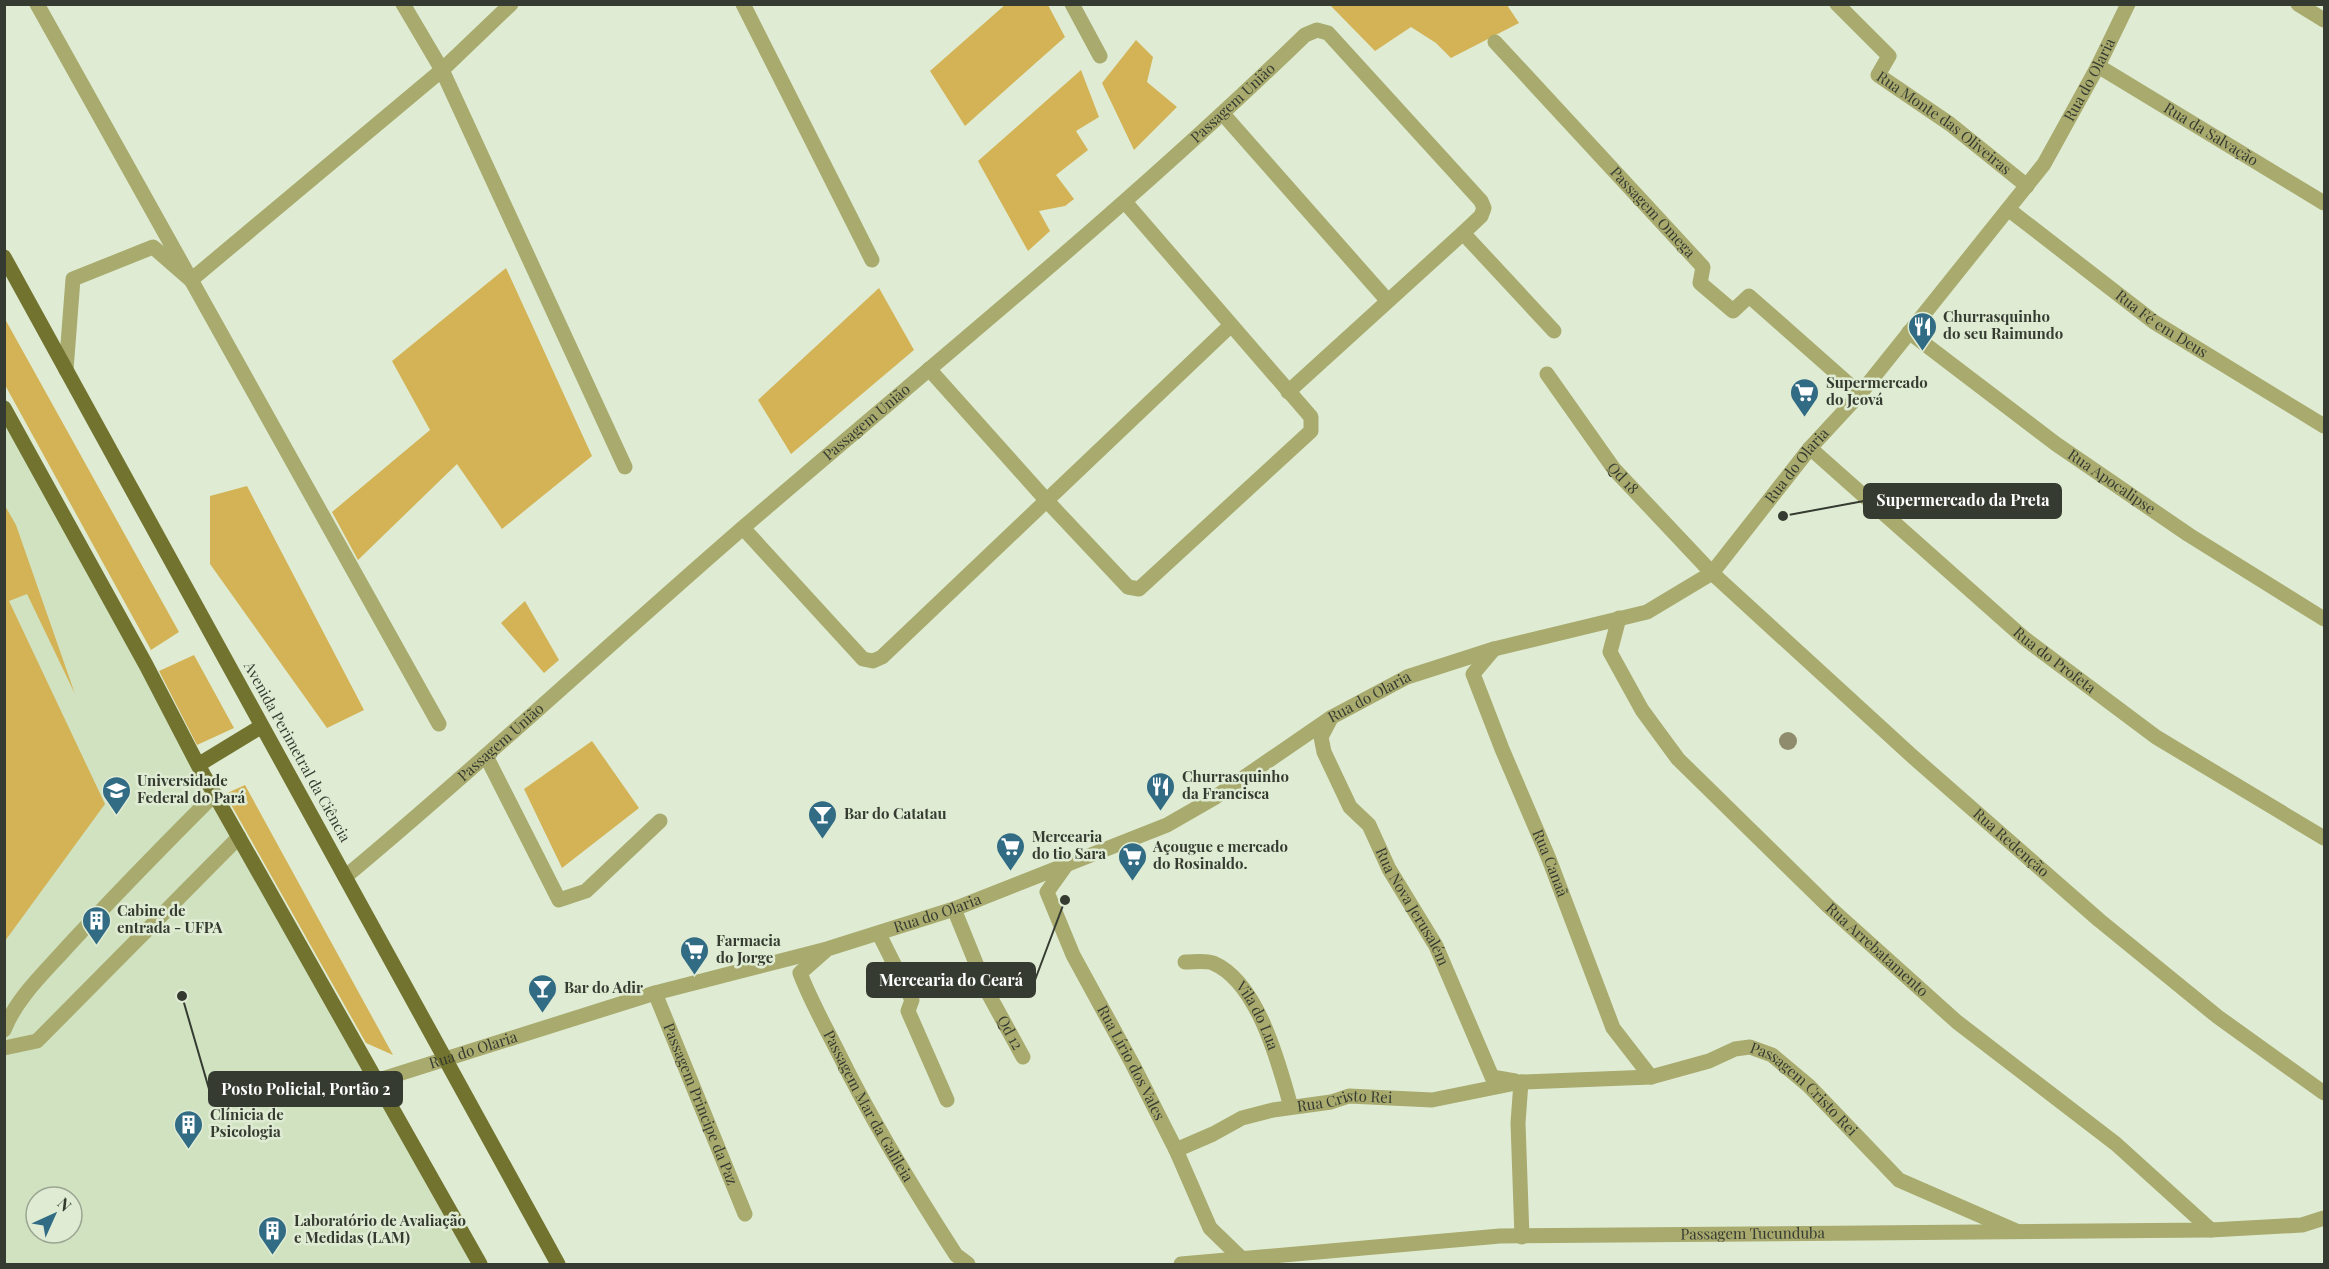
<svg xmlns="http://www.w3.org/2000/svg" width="2329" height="1269" viewBox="0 0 2329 1269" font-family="'Playfair Display',serif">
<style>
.built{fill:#d1e2c1;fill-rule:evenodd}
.forest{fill:#d3b356}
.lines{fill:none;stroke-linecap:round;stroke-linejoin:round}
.minor{stroke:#a8aa6e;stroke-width:15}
.major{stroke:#72732f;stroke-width:15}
.tree{fill:#8e8c6c}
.labels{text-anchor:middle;stroke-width:5;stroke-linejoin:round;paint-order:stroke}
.street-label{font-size:15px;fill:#363b31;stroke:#dfecd3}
.poi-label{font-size:15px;font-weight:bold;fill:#363b31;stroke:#dfecd3;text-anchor:start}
.leader{fill:none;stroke:#363b31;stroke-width:2}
.callout-dot{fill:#363b31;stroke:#dfecd3;stroke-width:2}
.callout{fill:#363b31;stroke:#363b31;stroke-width:2}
.callout-label{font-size:16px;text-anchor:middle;font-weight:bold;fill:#fff}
</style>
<rect width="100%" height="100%" fill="#dfecd3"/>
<path class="built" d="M4,408L480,1264H5ZM36,1197H72V1233H36Z"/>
<path class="forest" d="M1006,4L1048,5L1065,37L965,126L930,71Z
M1330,5H1507L1519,23L1451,58L1436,43L1411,27L1375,51Z
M1136,40L1153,57L1147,82L1177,107L1134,150L1102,83Z
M1081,70L1099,117L1076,131L1088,150L1056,175L1074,199L1065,206L1039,211L1050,231L1028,251L978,161Z
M506,268L592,456L502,529L457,464L358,560L332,512L430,430L392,361Z
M879,288L914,350L791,454L758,400Z
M5,319L179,632L151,650L5,385Z
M247,486L364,710L327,728L210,564V496Z
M4,504L16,525L75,694L27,594L9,601L105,804L5,941Z
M525,601L559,660L544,673L501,623Z
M194,655L234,728L197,745L159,671Z
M592,741L639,808L562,868L524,789Z
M245,785L393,1055L366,1043L225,794Z"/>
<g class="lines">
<g class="minor">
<path d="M37,4L439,724"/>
<path d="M403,4L442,70L625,467"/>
<path d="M743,4L872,260"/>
<path d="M1072,4L1100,56"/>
<path id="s1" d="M1837,4L1889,56L1878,75L1950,124L2027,186"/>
<path d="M2298,4L2324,20"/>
<path id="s2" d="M1495,42L1703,267L1700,283L1733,311L1749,296L1860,394"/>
<path id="s3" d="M2098,66L2324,203"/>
<path d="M1223,114L1387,300"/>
<path id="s4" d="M2008,209L2154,322L2324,426"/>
<path d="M1463,233L1554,331"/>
<path id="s5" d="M1909,332L2056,444L2189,535L2324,619"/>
<path d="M929,369L1047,501L1128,587L1139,589L1311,431V417L1125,202"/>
<path d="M66,370L73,279L153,247L191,280L442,70L511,4"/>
<path id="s6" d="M1547,374L1614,469L1712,573L1912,756L2099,920L2218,1017L2324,1093"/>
<path id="s7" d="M1810,448L2024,638L2156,737L2324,838"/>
<path d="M743,528L863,659L873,661L882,657L1230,326"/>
<path id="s8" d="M1619,618L1610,652L1642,710L1678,759L1828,906L1957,1022L2116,1144L2211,1230"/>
<path id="s9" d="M1494,649L1473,674L1502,749L1549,859L1613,1028L1651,1077"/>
<path id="s10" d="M1330,720L1321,737L1324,752L1350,807L1369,825L1389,869L1436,946L1492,1077L1515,1081"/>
<path d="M486,756L559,900L586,891L660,821"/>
<path id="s11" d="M1067,864L1047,892L1073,955L1133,1065L1176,1150L1210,1228L1240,1257"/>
<path id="s12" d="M345,877C481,764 611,642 745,526C933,364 1127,208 1305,35L1317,30L1328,33L1481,201L1484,208L1481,216L1463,233L1288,392"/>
<path id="s13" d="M954,909L988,993L1023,1057"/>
<path d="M879,934L912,1000L908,1011L947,1100"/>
<path id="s14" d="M825,951L800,973C811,1002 826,1028 840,1056C874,1125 914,1190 956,1255L968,1264"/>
<path id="s15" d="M1185,962C1194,962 1205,960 1213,963C1258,982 1279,1064 1291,1107"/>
<path id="s16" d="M655,993L745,1214"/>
<path d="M4,1030C17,997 45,972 68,946C116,894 165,844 215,794"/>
<path d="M4,1048L37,1041L239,837"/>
<path id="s17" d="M376,1081L655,993L827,949L954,909L1167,825L1214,798L1332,717L1407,677L1494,649L1647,612L1712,573L1810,448L1860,394L2044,164L2098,66L2128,4"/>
<path d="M1521,1082L1518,1123L1522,1237"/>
<path id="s18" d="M1176,1150L1213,1134L1242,1118L1273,1110L1331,1102L1349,1096L1432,1100L1521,1082L1651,1077L1709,1061L1735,1049L1750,1047L1772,1055L1809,1086L1899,1180L2016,1231"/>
<path id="s19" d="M1181,1264L1500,1236L2211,1230L2302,1225L2324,1218"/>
</g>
<path class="major" d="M4,257L558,1264
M4,408L146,665L198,765L480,1264
M198,765L262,726"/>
</g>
<circle class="tree" cx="1788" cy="741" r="9"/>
<defs>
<symbol id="restaurant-pin" viewBox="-11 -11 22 30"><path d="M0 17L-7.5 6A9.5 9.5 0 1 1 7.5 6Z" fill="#316b84" stroke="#dfecd3"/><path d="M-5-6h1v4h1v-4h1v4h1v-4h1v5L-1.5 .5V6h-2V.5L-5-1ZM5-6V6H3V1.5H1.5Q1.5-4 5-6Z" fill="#fff"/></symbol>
<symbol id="supermarket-pin" viewBox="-11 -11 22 30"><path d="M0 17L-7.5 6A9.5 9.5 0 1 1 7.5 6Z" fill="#316b84" stroke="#dfecd3"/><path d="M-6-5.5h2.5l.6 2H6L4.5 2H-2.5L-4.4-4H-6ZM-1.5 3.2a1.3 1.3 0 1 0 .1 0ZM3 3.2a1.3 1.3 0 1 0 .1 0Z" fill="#fff"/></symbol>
<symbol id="university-pin" viewBox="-11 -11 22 30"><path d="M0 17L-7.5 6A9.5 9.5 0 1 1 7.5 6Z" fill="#316b84" stroke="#dfecd3"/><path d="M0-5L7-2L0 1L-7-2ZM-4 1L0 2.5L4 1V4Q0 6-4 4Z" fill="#fff"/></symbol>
<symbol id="bar-pin" viewBox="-11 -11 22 30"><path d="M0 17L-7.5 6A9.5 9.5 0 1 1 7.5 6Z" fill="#316b84" stroke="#dfecd3"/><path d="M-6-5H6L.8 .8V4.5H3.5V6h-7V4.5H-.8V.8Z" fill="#fff"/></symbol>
<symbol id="building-pin" viewBox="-11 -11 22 30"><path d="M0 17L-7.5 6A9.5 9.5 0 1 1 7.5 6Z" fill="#316b84" stroke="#dfecd3"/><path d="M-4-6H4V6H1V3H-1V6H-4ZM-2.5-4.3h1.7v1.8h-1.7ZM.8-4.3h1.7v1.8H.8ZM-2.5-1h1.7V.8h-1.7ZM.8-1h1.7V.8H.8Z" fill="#fff"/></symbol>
</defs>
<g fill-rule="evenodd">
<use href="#restaurant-pin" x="1906" y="310" width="33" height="45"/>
<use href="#supermarket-pin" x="1788" y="376" width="33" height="45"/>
<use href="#restaurant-pin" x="1144" y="770" width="33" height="45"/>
<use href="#university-pin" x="100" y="774" width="33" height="45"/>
<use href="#bar-pin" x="806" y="798" width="33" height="45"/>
<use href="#supermarket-pin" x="994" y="830" width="33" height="45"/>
<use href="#supermarket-pin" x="1116" y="840" width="33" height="45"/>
<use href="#building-pin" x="80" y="904" width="33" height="45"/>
<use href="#supermarket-pin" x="678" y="934" width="33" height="45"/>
<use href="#bar-pin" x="526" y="972" width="33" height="45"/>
<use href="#building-pin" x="172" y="1108" width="33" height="45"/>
<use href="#building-pin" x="256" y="1214" width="33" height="45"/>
</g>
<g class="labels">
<g class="street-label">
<text dy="5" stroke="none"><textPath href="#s17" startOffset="2062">Rua do Olaria</textPath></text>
<text dy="5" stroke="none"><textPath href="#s12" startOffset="1178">Passagem União</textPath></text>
<text dy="5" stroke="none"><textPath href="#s1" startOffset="177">Rua Monte das Oliveiras</textPath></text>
<text dy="5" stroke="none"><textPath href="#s3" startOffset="132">Rua da Salvação</textPath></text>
<text dy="5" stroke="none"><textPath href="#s2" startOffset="232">Passagem Omega</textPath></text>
<text dy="5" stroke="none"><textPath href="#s4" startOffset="192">Rua Fé em Deus</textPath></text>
<text dy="5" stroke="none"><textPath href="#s12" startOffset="692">Passagem União</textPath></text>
<text dy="5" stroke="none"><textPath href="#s17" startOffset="1576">Rua do Olaria</textPath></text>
<text dy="5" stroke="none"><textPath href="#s6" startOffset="129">Qd 18</textPath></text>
<text dy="5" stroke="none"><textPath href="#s5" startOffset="252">Rua Apocalipse</textPath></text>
<text dy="5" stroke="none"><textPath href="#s7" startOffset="324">Rua do Profeta</textPath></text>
<text dy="5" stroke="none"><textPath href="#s17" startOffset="1072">Rua do Olaria</textPath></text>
<text dy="5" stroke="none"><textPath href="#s12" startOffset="206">Passagem União</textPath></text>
<text transform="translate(297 752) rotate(61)" y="5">Avenida Perimetral da Ciência</text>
<text dy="5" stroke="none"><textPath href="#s6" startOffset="662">Rua Redenção</textPath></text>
<text dy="5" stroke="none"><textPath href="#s9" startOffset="237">Rua Canaã</textPath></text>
<text dy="5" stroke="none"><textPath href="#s10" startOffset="214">Rua Nova Jerusalém</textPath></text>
<text dy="5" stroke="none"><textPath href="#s17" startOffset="586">Rua do Olaria</textPath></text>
<text dy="5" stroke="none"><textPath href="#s8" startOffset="438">Rua Arrebatamento</textPath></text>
<text dy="5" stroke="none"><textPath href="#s15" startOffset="99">Vila do Lua</textPath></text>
<text dy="5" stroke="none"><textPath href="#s13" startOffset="136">Qd 12</textPath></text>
<text dy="5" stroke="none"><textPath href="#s17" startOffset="102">Rua do Olaria</textPath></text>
<text dy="5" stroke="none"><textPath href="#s11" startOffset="225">Rua Lírio dos Vales</textPath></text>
<text dy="5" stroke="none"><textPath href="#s18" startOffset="660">Passagem Cristo Rei</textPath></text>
<text dy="5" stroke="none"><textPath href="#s18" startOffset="178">Rua Cristo Rei</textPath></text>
<text dy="5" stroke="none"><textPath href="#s16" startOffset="120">Passagem Principe da Paz</textPath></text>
<text dy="5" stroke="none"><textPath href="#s14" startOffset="183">Passagem Mar da Galileia</textPath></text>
<text dy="5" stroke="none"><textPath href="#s19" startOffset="573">Passagem Tucunduba</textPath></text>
</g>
<g class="poi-label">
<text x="1943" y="322">Churrasquinho<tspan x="1943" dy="17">do seu Raimundo</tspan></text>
<text x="1826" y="388">Supermercado<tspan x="1826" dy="17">do Jeová</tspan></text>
<text x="1182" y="782">Churrasquinho<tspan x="1182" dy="17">da Francisca</tspan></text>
<text x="137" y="786">Universidade<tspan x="137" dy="17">Federal do Pará</tspan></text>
<text x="844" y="819">Bar do Catatau</text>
<text x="1032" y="842">Mercearia<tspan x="1032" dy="17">do tio Sara</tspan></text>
<text x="1153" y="852">Açougue e mercado<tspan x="1153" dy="17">do Rosinaldo.</tspan></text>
<text x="117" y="916">Cabine de<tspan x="117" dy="17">entrada - UFPA</tspan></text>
<text x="716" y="946">Farmacia<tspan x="716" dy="17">do Jorge</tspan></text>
<text x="564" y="993">Bar do Adir</text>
<text x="210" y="1120">Clínicia de<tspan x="210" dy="17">Psicologia</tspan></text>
<text x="294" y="1226">Laboratório de Avaliação<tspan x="294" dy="17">e Medidas (LAM)</tspan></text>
</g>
</g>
<path class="leader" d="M1783 516L1864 501M1065 900L1035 980M182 996L209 1089"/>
<g class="callout-dot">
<circle cx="1783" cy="516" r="6"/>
<circle cx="1065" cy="900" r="6"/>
<circle cx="182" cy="996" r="6"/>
</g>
<g class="callout">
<rect x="1864" y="484" width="197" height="34" rx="6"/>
<rect x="867" y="963" width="168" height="34" rx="6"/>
<rect x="209" y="1072" width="193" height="34" rx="6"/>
</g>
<g class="callout-label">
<text x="1963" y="506">Supermercado da Preta</text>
<text x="951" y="986">Mercearia do Ceará</text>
<text x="306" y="1095">Posto Policial, Portão 2</text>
</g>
<rect width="2329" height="1269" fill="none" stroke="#363b31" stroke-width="12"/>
<g transform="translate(54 1215) rotate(45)"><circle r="28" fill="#dfecd3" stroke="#9ba592" stroke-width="1.5"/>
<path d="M0-4.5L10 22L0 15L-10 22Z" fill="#316b84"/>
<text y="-9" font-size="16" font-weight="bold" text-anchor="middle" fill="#363b31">N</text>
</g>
</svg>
